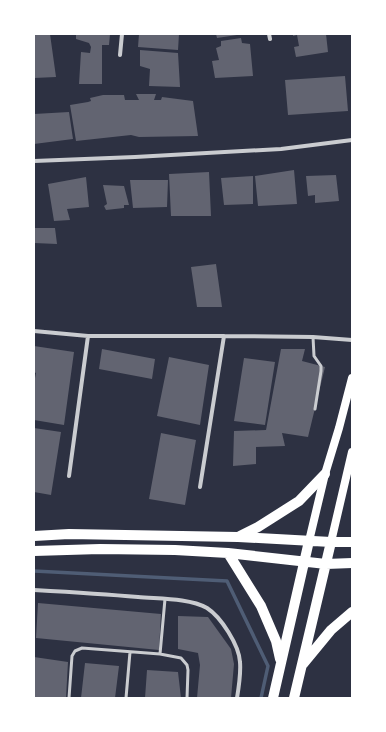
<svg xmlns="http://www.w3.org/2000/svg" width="386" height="732" viewBox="0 0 386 732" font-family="'PT Serif',serif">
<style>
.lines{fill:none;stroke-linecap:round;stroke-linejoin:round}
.stream{stroke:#4f5d75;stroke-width:3.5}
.building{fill:#626471}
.service{stroke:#caccd0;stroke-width:3}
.minor{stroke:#caccd0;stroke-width:4}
.secondary{stroke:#fff;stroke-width:8}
.primary{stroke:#fff;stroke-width:10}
</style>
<rect width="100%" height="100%" fill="#2d3142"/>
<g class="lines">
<path class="stream" d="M34,571L227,581L268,666L261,698"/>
</g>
<path class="building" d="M34,34H50L56,77L34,78Z
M76,34H110L109,45H102V84H79L81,52L90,53L91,47L89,43L76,39Z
M139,34H179L178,50L138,47Z
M216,34H237V35L217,38Z
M293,34H326L328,52L296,57L294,47L299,46L297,35L293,36Z
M241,38L242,43L250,44L253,76L215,78L212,61L219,60L216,48L221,46V41Z
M140,50L178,53L180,87L149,86L150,69L140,66Z
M345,76L348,111L288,115L285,80Z
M136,94H156L154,100H161L162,97L193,101L198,136L139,137L131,135L76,141L70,105L88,102L91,101L90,98L103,95H124L125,100H139Z
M69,112L73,139L34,144V114Z
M294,170L297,204L258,206L255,176Z
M209,172L211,216H171L169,174Z
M336,175L339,201L315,203V195L308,196L306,176Z
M253,176V204L224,205L221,178Z
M86,177L89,207L67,209L70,220L54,221L48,184Z
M130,180H168L167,207L133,208Z
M103,185L124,186L129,205H124V208L106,210L104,206L107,204Z
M34,228H55L57,244L34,243Z
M216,264L222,307H197L191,267Z
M34,346L74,352L64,425L34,420V383L36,373L34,372Z
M102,349L155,359L152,379L99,369Z
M281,349H305L302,361L325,367L308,437L282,433L285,446L256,447V464L233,466L234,431L266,430Z
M169,357L209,365L200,425L157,416Z
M244,358L275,362L265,425L234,421Z
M34,428L61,432L51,495L34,492Z
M161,433L196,440L185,505L149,499Z
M38,603L161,614L159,650L36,638Z
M178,616L208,617L231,649L234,664L231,698H197L200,665L198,653L178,649Z
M34,657L68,662L66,698H34Z
M85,663L119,666L115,698H81Z
M147,670L178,672L181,698H145Z"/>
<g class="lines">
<path class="service" d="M313,337L314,356L321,366V371L315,409
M160,654L165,599
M69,698L72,656L75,651L82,648L160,654L181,658L187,665L188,670L187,698
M126,698L130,652"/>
<path class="minor" d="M269,34L270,39
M120,55L122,34
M34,161L135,157L281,149L352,140
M34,331L88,336H224L313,337L352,340
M69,476L88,336
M200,487L224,336
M34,590C69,592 103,594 138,597C158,599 189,598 207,608C221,617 239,645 240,662C241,674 239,686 237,698"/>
<path class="secondary" d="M309,541L325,474L339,428L352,378
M331,542L352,452"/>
<path class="primary" d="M34,536L69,534L238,537L331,542H352
M240,536L258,527L299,501L325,474
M34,551L100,549L175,550L228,553L326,564L352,563
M228,553L261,606L276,641L280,659
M303,664L331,630L352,612
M273,698L309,541
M294,698L331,542"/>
</g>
<rect width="386" height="732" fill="none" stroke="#ffffff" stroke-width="70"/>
</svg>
